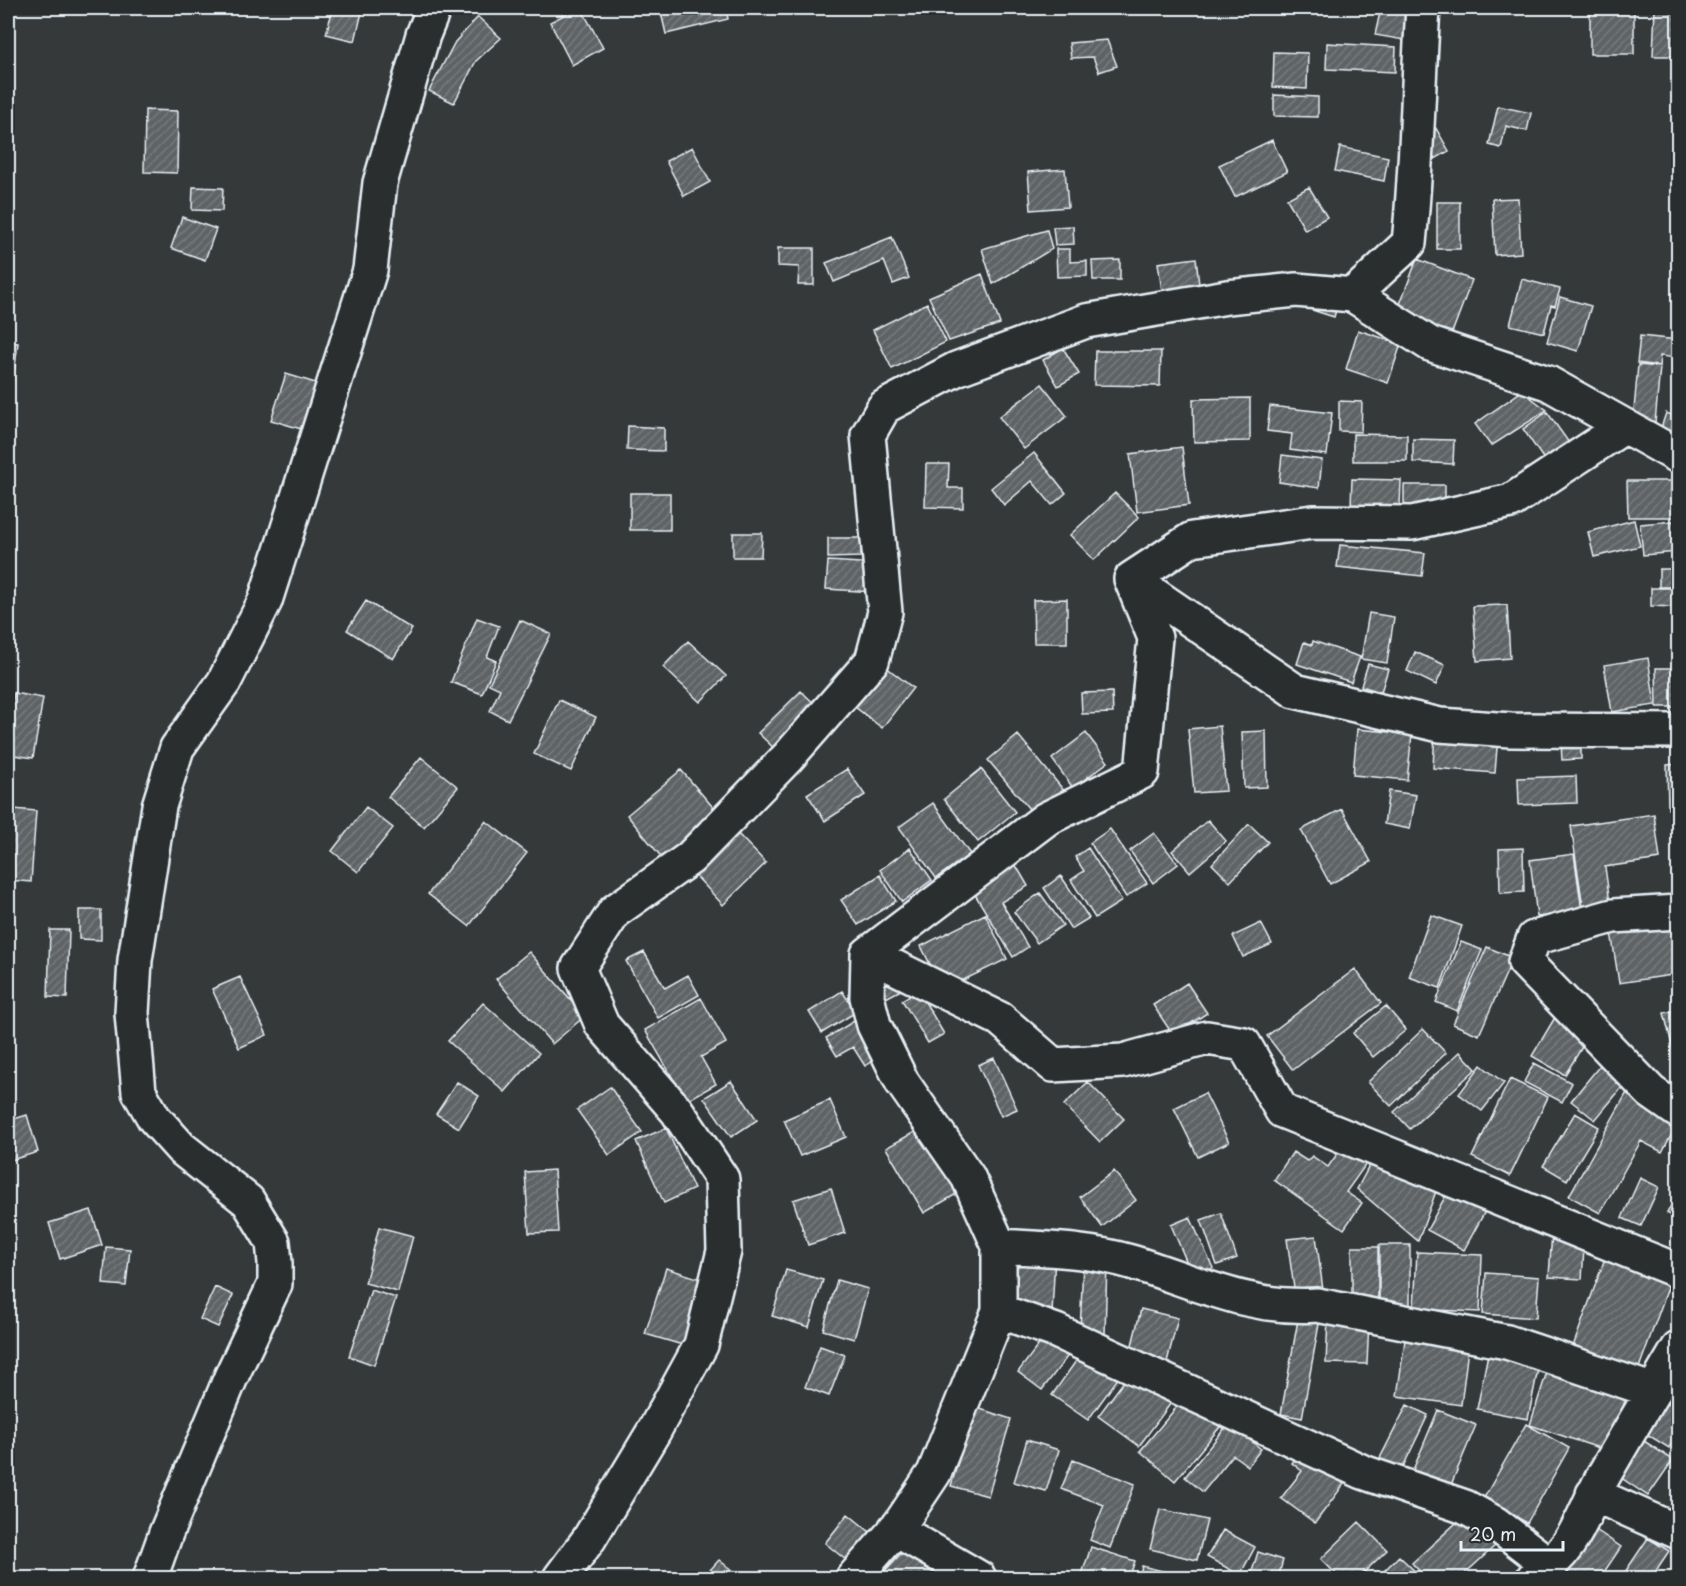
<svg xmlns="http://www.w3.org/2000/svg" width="1686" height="1586" viewBox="0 0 1686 1586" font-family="'Playpen Sans',sans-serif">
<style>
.building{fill:url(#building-hatch);stroke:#e8f1f8;stroke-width:1.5}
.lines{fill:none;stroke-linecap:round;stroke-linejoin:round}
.minor-casing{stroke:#e8f1f8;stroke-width:38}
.minor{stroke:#2a2d2e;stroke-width:33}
</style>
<defs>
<pattern id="building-hatch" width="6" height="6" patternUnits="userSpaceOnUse" patternTransform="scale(1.5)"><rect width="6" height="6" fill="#5f6365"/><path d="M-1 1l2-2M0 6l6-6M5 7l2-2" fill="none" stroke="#767a7c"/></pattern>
</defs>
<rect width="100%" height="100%" fill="#35393a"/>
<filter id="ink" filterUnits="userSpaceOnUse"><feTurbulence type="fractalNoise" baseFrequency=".0167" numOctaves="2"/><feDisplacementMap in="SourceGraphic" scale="12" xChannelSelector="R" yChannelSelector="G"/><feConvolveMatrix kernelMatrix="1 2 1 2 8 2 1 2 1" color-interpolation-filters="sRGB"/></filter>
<g filter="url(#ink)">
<path class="building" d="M333,8H363L355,41L326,34Z
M578,8H581L603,48L572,65L550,22Z
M660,8H726L728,19L666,34Z
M1381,8H1411L1404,40L1375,35Z
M1590,8H1634V54H1590Z
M1655,8H1678V56H1653Z
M478,17L501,38L476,61L454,103L429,91L455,42Z
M1107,40L1117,66L1099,72L1093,57L1071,58L1069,43Z
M1327,43L1396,47L1395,72L1326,69Z
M1274,52L1308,53L1307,89L1273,87Z
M1274,95L1318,97V117L1274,116Z
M1498,106L1531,113L1527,131L1506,126L1501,148L1489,145Z
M145,110L178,111L177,173L144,172Z
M1426,111L1449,151L1435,159L1421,135Z
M1272,140L1287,172L1235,197L1219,165Z
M692,147L710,182L684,196L666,161Z
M1340,147L1388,157L1384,181L1335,171Z
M1065,169L1068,207L1031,210L1028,172Z
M193,187L223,188L222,211L192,210Z
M1309,187L1327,217L1305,230L1287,199Z
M1518,198L1521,253L1495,255L1492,199Z
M1437,202H1460V249H1437Z
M182,217L216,229L205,260L171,248Z
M1073,226L1074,244L1055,245L1053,227Z
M1047,230L1052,249L993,284L982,249Z
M892,237L909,278L893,284L884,261L834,282L826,263Z
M778,248H814V285H798L799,267L778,266Z
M1056,249H1070V262L1087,261V276L1057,277Z
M1196,258L1200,293L1163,298L1158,263Z
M1417,259L1472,280L1450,338L1395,317Z
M1120,260V280H1093L1092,261Z
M982,274L1000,324L949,341L929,297Z
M1522,279L1560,289L1555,306L1551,305L1544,333L1510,325Z
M1560,297L1591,306L1578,351L1547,342Z
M1316,299L1337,307L1334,317L1312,310Z
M927,303L946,342L892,369L873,330Z
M1358,330L1401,344L1388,383L1346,369Z
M1640,336L1678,340V358L1660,356L1659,366L1637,363Z
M8,342L18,343L13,381L8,380Z
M1063,348L1079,374L1058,386L1043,360Z
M1095,351H1161L1160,386L1094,385Z
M1638,365L1660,367L1655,423L1633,421Z
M286,374L322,385L308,431L271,420Z
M1042,384L1067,416L1024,449L999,417Z
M1522,391L1547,410L1491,446L1475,424Z
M1250,398V441L1194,442L1193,399Z
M1339,401L1362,402L1361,432L1339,431Z
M1270,406L1332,413L1327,455L1290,450L1292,434L1267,431Z
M1547,412L1572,447L1547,464L1523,429Z
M1666,413L1678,417L1673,442L1658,437Z
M628,426L664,428V451L627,450Z
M1353,434L1407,435V461H1353Z
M1413,439L1454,440L1453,464L1413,462Z
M1182,447L1189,505L1137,512L1130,454Z
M1034,453L1066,493L1052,505L1032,481L1004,505L991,488Z
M1282,455L1322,460L1319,488L1279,482Z
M926,464H949L948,488H963V508L925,507Z
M1352,479L1401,480L1400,507L1351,506Z
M1627,481H1678V517H1628Z
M1404,485H1445V508L1404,509Z
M630,493H670V530H630Z
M1115,493L1139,517L1094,560L1070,535Z
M1634,520L1640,546L1594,557L1588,532Z
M1674,521L1678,552L1643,555L1640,524Z
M733,533H762L761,557H733Z
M828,538H861V557L828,558Z
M1340,545L1425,553L1422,576L1337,567Z
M828,561L876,564L874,592L826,589Z
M1659,569H1678V587H1659Z
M1651,588H1674L1673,607L1651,606Z
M1067,599V643H1034L1033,600Z
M366,601L412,629L393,659L347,630Z
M1507,605L1510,658L1477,661L1473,606Z
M1369,613L1394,617L1387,663L1361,659Z
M477,618L499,626L487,657L496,661L482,694L451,682Z
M520,620L551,634L508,720L490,711L500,689L489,684Z
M688,641L726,676L700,702L663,667Z
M1313,641L1360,657L1351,682L1297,664L1304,642L1312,645Z
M1415,652L1445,665L1436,685L1407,671Z
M1648,658L1655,705L1612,712L1604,665Z
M881,663L913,688L882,728L850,703Z
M1368,664L1388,669L1381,692L1361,686Z
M1656,668H1678V707H1657Z
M801,691L822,711L779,753L758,733Z
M1112,692L1113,713L1082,714L1081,693Z
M14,693L43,698L33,758L8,754V732Z
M559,700L596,717L571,771L534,754Z
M1220,726L1226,791L1194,793L1188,729Z
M1357,729L1412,734L1407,780L1353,775Z
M1435,730L1498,735L1495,773L1433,768Z
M1266,731L1267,787L1244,788L1242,732Z
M1086,733L1108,762L1073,788L1052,759Z
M1018,735L1065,792L1035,816L988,760Z
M1581,742V759L1562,760L1561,743Z
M421,757L458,787L424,827L388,797Z
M1678,764V808L1668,809L1667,765Z
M847,769L865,795L825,821L807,794Z
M981,769L1015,812L978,842L944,799Z
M681,770L718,813L663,859L627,815Z
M1576,776L1577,803L1519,805L1518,778Z
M1389,791L1416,795L1410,829L1384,824Z
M933,803L970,854L936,878L899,827Z
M366,807L393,828L358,872L332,851Z
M13,809L36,811L31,882L9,880Z
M1342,809L1371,862L1330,884L1301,830Z
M1654,814L1660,859L1605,867L1610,903L1583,907L1571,826Z
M1208,820L1226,841L1190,872L1172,851Z
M486,821L527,853L469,926L428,894Z
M1249,824L1268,842L1230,882L1212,864Z
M1110,829L1147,883L1126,897L1090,843Z
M737,833L766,863L723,905L694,874Z
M1154,833L1178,864L1153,883L1130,851Z
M910,848L932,880L902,902L880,870Z
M1088,848L1122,901L1095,918L1071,880L1084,871L1075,857Z
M1523,848L1524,892L1500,893L1499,849Z
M1574,854L1582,911L1537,917L1530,860Z
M1011,857L1028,886L1001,902L1028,947L1013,957L968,883Z
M880,875L896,901L858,925L841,900Z
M1061,876L1089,918L1071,929L1044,888Z
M1040,893L1063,925L1037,943L1014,912Z
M79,910H101V940L79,939Z
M985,914L1007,959L943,990L921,946Z
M1431,915L1462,926L1440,988L1409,977Z
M1678,922V974L1619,983L1611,932Z
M1261,923L1272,944L1243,957L1233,936Z
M50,930H69L67,998L48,997Z
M1461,942L1482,950L1457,1011L1436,1002Z
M1487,947L1513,958L1479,1035L1453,1024Z
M529,952L585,1016L552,1044L496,979Z
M644,952L665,988L688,975L699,995L658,1018L626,961Z
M1355,969L1381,1003L1293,1070L1267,1036Z
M894,974L903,989L886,998L878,983Z
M240,977L267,1035L239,1048L212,989Z
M1187,983L1207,1013L1173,1035L1153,1005Z
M918,990L944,1034L928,1043L902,1000Z
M842,991L856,1012L822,1033L809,1012Z
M701,998L726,1043L701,1057L716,1084L686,1101L645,1030Z
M483,1003L539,1053L505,1092L448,1041Z
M1386,1006L1406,1030L1373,1057L1353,1033Z
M1560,1009L1593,1029L1565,1075L1532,1056Z
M1678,1010V1048L1673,1049L1664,1013Z
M859,1018L882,1056L865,1066L853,1047L837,1056L826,1038Z
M1423,1029L1446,1053L1391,1106L1368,1082Z
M1460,1052L1476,1069L1410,1129L1394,1112Z
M1610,1053L1634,1073L1595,1120L1571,1101Z
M994,1058L1017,1109L1001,1116L978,1065Z
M1534,1063L1572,1083L1562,1102L1524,1082Z
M1481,1065L1504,1083L1482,1111L1459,1094Z
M1510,1079L1548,1097L1510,1176L1472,1157Z
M1634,1080L1678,1123L1662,1152L1641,1141L1600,1213L1569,1196Z
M731,1081L757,1120L731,1137L704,1098Z
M457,1082L479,1096L459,1128L436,1114Z
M1088,1082L1124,1119L1100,1142L1064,1105Z
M610,1087L642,1132L609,1155L577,1110Z
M1205,1093L1229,1142L1198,1157L1174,1108Z
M830,1100L846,1137L800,1156L784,1120Z
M1575,1113L1599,1127L1567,1180L1543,1166Z
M27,1115L38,1152L8,1161V1121Z
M927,1125L965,1189L924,1213L886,1148Z
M666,1128L694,1189L664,1203L636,1141Z
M1347,1140L1371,1157L1346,1192L1362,1203L1344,1229L1274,1180L1293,1152L1307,1161L1312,1156L1328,1167Z
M1375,1155L1439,1183L1418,1241L1357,1189Z
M554,1170L558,1232L529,1233L525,1172Z
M1114,1171L1136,1200L1102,1227L1080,1197Z
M1640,1178L1659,1187L1641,1226L1622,1218Z
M1452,1184L1489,1204L1464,1250L1427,1230Z
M831,1188L845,1233L808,1245L793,1200Z
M1678,1193V1220L1667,1213Z
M91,1210L102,1245L60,1259L49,1223Z
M1221,1213L1237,1258L1217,1265L1201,1220Z
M1190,1217L1213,1268L1193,1277L1171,1225Z
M379,1227L413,1236L398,1292L365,1283Z
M1552,1231L1585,1233L1582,1279L1549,1277Z
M1316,1236L1324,1298L1296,1302L1287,1239Z
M1379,1245H1410V1309L1379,1308Z
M106,1247L130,1249L126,1286L103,1284Z
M1352,1247H1378V1314H1352Z
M1608,1250L1673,1274L1636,1376L1571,1352Z
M1015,1252L1055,1254L1052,1314L1013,1312Z
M1417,1252L1482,1255L1480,1312L1414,1309Z
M1083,1260L1107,1261L1105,1335L1080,1334Z
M666,1268L713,1283L693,1348L645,1334Z
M786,1270L823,1280L809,1327L772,1316Z
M8,1273L15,1274L8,1315Z
M1486,1273L1539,1277L1536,1318L1483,1314Z
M837,1280L868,1289L854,1339L823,1330Z
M215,1287L233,1295L218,1327L200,1319Z
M371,1290L396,1298L374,1365L349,1356Z
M1141,1309L1178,1318L1165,1370L1128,1361Z
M1300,1309L1321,1313L1302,1418L1281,1414Z
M1328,1318L1369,1320L1367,1364L1326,1363Z
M1049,1331L1073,1349L1042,1390L1018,1372Z
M1406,1333L1469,1341L1461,1405L1397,1396Z
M1491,1339L1542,1349L1528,1419L1477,1409Z
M820,1346L845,1355L829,1396L805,1387Z
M1083,1351L1119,1377L1088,1420L1052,1395Z
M1551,1359L1630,1386L1608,1451L1530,1425Z
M1130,1373L1171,1403L1139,1446L1098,1416Z
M1185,1397L1220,1427L1175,1481L1140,1451Z
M1665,1401L1678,1410V1434L1669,1448L1645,1433Z
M1407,1405L1428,1415L1398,1477L1376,1466Z
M974,1407L1011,1419L988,1496L951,1486Z
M1438,1410L1476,1425L1448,1492L1410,1477Z
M1229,1423L1261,1449L1248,1466L1233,1455L1203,1492L1185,1477Z
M1526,1424L1569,1448L1527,1523L1484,1498Z
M1641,1439L1673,1460L1648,1496L1617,1475Z
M1027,1440L1059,1450L1046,1491L1014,1482Z
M1300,1451L1344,1484L1315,1523L1281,1498L1302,1471L1292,1463Z
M1073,1460L1135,1484L1110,1548L1090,1540L1104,1505L1061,1489Z
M1160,1509L1207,1520L1197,1560L1150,1549Z
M1467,1513L1496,1545L1460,1578H1426L1412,1563Z
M848,1514L875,1536L852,1565L825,1543Z
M1359,1522L1387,1550L1358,1578H1340L1321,1559Z
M1593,1528L1621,1547L1600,1578H1559Z
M1223,1530L1255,1547L1240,1575L1207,1557Z
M1648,1538L1669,1551L1651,1578H1621Z
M1091,1547L1135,1561L1129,1578H1096L1082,1574Z
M906,1548L939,1578H883L880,1576Z
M1258,1552L1283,1560L1278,1578H1250Z
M1399,1556L1422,1578H1377Z
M719,1560L742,1578H703Z
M1142,1566L1187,1577V1578H1139Z"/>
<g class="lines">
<defs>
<path id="minor" d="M1353,295L1409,243C1417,165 1418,86 1423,8
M1131,579L1295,691L1440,725L1511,730L1678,731
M1678,912L1613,916L1534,938L1525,962L1651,1092L1678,1111
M868,954L1000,1019L1053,1065L1123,1061L1207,1038L1244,1044L1282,1111L1678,1271
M999,1246C1043,1249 1088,1249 1131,1262C1194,1281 1249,1310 1317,1305L1507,1342L1654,1391
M999,1311L1056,1331L1363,1472L1465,1507L1496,1524L1551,1566
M1593,1494L1678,1532
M895,1529L979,1578
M1534,1577C1578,1548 1581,1515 1605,1473C1629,1431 1654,1390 1678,1349
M150,1578L166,1533L231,1377L275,1284V1263L273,1242L248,1201L181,1148L154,1118L139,1092L132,1013L135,960L159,806L177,748L224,682L265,601L370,270L380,183L423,35L434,8
M560,1578L589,1539L654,1431L701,1345L724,1251L722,1179L677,1111L602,1025L578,968L615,911L690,858L788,757L872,661L885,612L868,435L884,407L956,369L1086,321L1227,297L1296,290L1353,295L1430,344L1548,383L1678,456
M853,1578L898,1527L934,1473L999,1311V1246L968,1177L902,1082L874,1025L867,997L868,954L1046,819L1142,772L1155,638L1131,579L1192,539L1313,522L1412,523L1511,501L1625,426"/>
</defs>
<use href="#minor" class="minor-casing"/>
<use href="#minor" class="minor"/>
</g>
</g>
<rect width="1686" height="1586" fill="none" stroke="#2a2d2e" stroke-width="30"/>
<rect x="15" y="15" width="1656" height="1556" fill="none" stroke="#e8f1f8" stroke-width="2" filter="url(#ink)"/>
<path d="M1461 1541v9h102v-9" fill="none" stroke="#e8f1f8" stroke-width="3"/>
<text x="1470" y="1541" font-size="18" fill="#e8f1f8" stroke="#2a2d2e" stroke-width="4.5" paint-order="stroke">20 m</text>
</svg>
